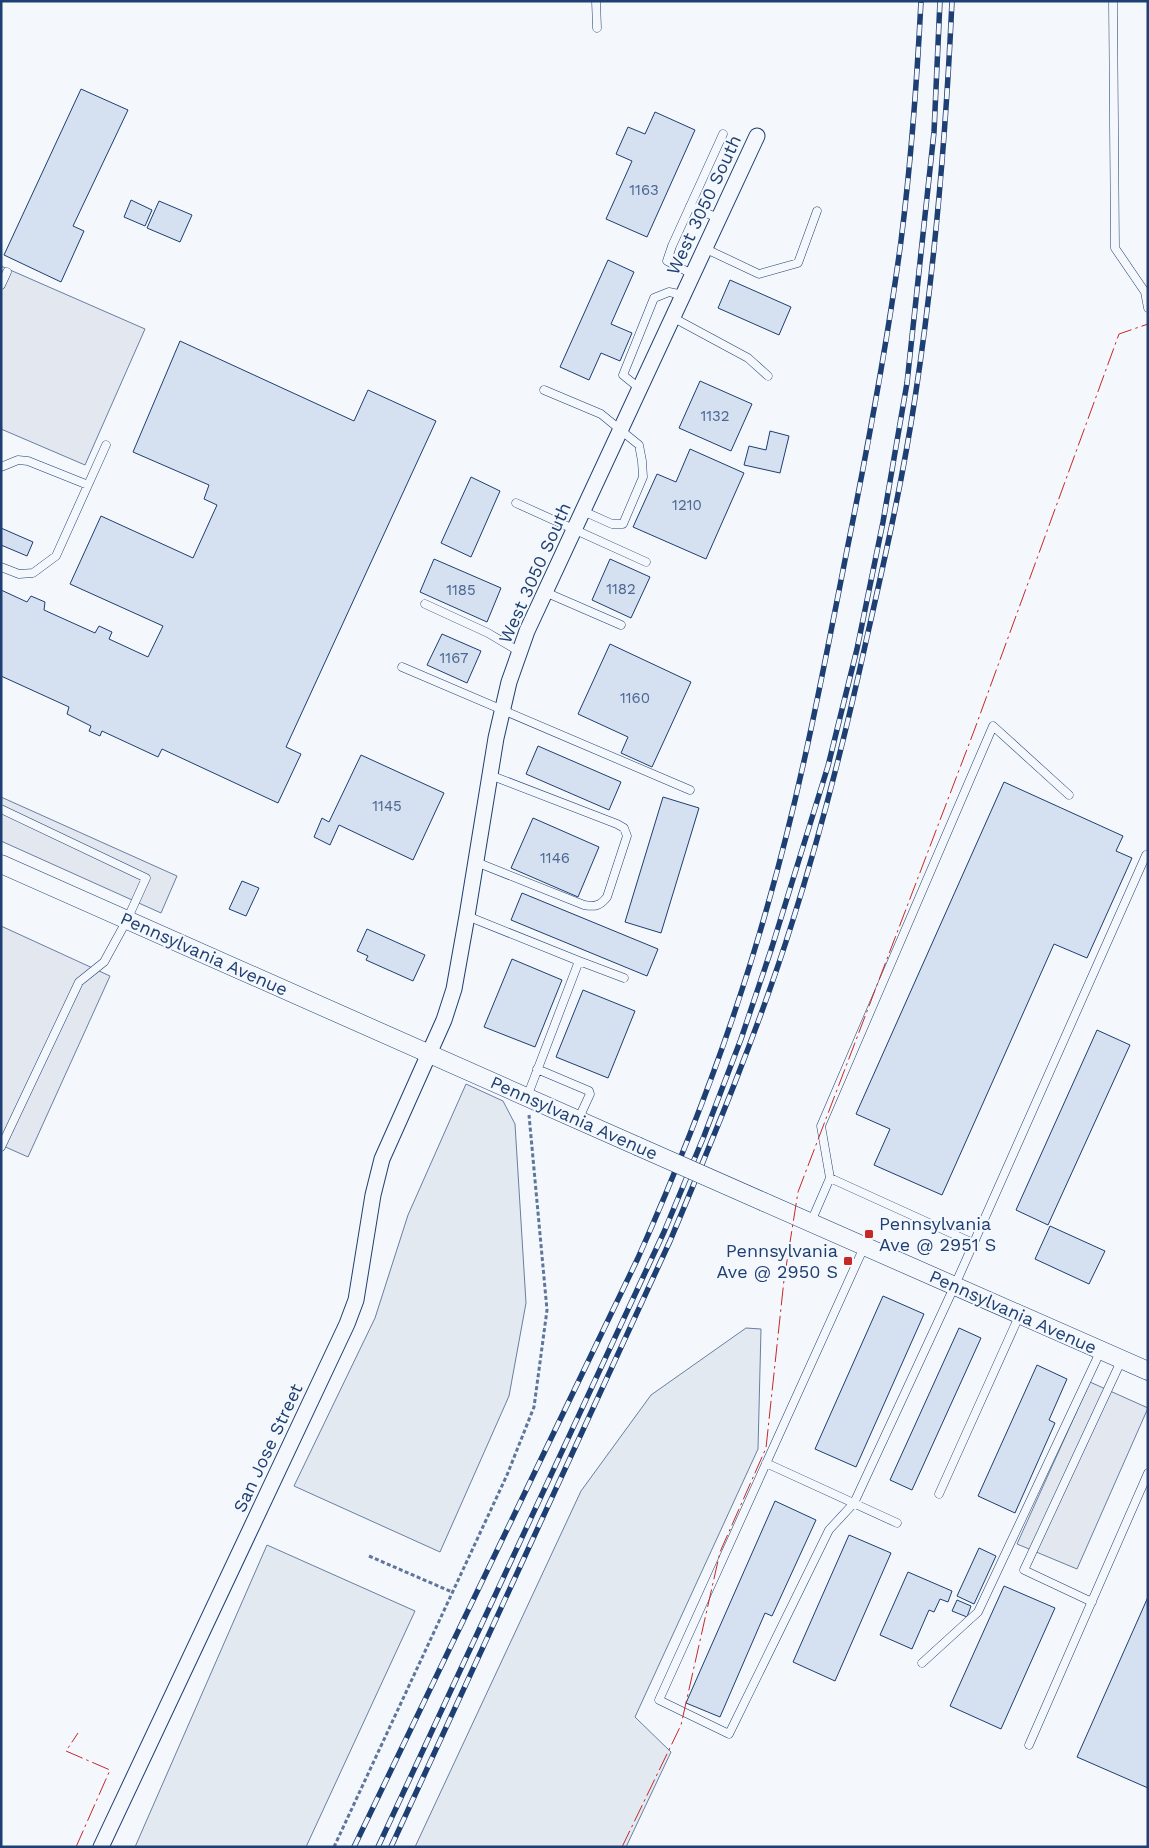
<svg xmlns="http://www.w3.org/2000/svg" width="1149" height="1848" viewBox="0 0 1149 1848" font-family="'Work Sans',sans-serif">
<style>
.green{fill:#e3e9f0;stroke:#687fa3}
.parking{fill:#e3e8f0;stroke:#687fa3}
.building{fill:#d5e0f0;stroke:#1d3f73}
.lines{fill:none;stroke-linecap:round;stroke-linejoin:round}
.service-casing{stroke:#1d3f73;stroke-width:9}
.minor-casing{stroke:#1d3f73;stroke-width:17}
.tertiary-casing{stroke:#1d3f73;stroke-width:19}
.path{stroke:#5e769c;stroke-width:3;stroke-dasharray:4 2.5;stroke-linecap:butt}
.service{stroke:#f4f7fb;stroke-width:8}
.minor{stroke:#f4f7fb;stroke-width:15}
.tertiary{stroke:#f4f7fb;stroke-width:18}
.rail-casing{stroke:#1d3f73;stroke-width:5.5}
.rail{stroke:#f4f7fb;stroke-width:4;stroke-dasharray:11;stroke-linecap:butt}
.tertiary-bridge-casing{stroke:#1d3f73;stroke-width:19;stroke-linecap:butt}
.tertiary-bridge{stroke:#f4f7fb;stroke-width:18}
.power{stroke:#c62828;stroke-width:1;stroke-dasharray:18 4 2.5 4;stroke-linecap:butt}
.poi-dot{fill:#c62828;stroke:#f4f7fb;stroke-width:2}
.labels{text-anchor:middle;stroke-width:4;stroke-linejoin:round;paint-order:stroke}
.number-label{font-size:15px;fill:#4b6792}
.street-label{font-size:18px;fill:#1d3f73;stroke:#f4f7fb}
.poi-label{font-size:18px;fill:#1d3f73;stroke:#f4f7fb;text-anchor:start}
</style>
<rect width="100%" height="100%" fill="#f4f7fb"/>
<path class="green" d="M466,1084L503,1101L515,1124L526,1303L509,1396L440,1552L294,1486L375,1318L408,1215Z
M746,1328L761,1329L758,1449L635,1717L671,1752L626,1847H415L581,1491L651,1395Z
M267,1545L415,1611L306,1847H135Z"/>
<path class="parking" d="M1,266L145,329L85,465L1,429Z
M1,797L177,876L161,913L1,841Z
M1,926L110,976L28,1157L1,1145Z
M1090,1382L1148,1408L1077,1569L1017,1544Z"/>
<path class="building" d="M81,89L128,110L73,226L84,231L61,282L4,255Z
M655,112L695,130L647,237L606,219L632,161L616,154L628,127L645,134Z
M131,200L152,210L145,226L124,217Z
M159,201L192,215L180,242L147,228Z
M608,260L634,272L611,324L632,333L620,361L601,353L589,380L560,367Z
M730,280L791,307L779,335L718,308Z
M180,341L354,421L368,390L436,421L286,747L301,754L278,803L162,749L158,757L102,731L100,736L89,731L91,726L67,714L69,707L1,676V590L27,602L31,596L45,602L44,610L95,633L99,626L112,632L109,639L148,657L163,626L70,584L101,516L193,558L217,505L204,499L209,485L133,452Z
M700,381L752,404L731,451L679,428Z
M770,431L789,436L780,473L744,465L749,446L766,450Z
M690,449L744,473L706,559L633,527L657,474L676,482Z
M471,477L500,491L471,557L441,543Z
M1,528L33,542L27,556L1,545Z
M434,559L501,588L487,622L420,592Z
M610,559L650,577L631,618L592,600Z
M442,634L481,651L467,683L427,665Z
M610,644L691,682L652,767L621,753L628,737L578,714Z
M538,746L621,782L609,810L526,774Z
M361,755L444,793L413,860L339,825L330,845L314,837L322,818L329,822Z
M1004,782L1123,836L1116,851L1132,858L1087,958L1054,944L942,1195L874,1165L890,1129L856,1114Z
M663,797L699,808L661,933L625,922Z
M533,818L599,847L578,897L511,868Z
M242,881L259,888L246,916L229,909Z
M522,893L658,949L647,976L511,920Z
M367,929L425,955L413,981L366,960L368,956L357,951Z
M512,959L562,980L535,1047L484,1027Z
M583,990L635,1011L608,1078L556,1057Z
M1097,1030L1130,1045L1048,1225L1016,1210Z
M1050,1226L1105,1251L1089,1284L1035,1259Z
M883,1296L924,1314L856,1467L815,1449Z
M959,1328L981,1338L912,1490L890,1480Z
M1037,1365L1067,1379L1049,1420L1055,1423L1015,1513L978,1496Z
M775,1501L816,1520L772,1616L765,1613L720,1717L686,1703Z
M849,1535L891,1553L835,1681L793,1662Z
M979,1548L996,1556L974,1604L957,1596Z
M908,1572L952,1591L948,1602L940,1599L934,1612L929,1610L912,1649L880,1635Z
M1004,1586L1055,1608L1001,1729L950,1706Z
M1148,1597V1788L1077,1757Z
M957,1600L971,1606L967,1617L952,1611Z"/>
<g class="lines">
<defs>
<path id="service" d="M596,1L597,28
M1113,1L1115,248L1145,292L1148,308
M690,206L718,218
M704,248L759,274L798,263L817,211
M692,274L667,261L672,246L723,134
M1,285L7,272
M672,317L748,358L768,376
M639,388L623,375L654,298L669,292L683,295
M544,390L601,414L639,445L642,461L643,477L623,524H612L583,511
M1,467L18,460L28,461L88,485
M516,503L646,562
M1,567L19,574L33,573L56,556L106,445
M545,592L621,625
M425,604L488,633L520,652
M402,667L690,790
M1,809L146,878L127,920L104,962L79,982L1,1147
M476,862L584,905C595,907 600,906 607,897L627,836L624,828L617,824L490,775
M467,916L579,961L527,1097
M579,961L624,978
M537,1069L589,1091L590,1094L578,1120
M830,1178L821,1126L993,726L1069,795
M811,1222L830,1178L973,1243
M864,1247L659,1700L729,1734L829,1530L854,1503L955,1285L1146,855
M766,1463L897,1523
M939,1494L1020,1314
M1092,1602L1024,1570L1122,1359
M922,1663L978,1612L1101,1350
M1029,1745L1148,1473"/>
<path id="minor" d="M101,1847L347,1324L356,1300L373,1195L382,1159L444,1020L454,989L467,916L496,738L509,682L527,631L757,136"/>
<path id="tertiary" d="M1,864L637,1146
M764,1202L1148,1371"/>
</defs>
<use href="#service" class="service-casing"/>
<use href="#minor" class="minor-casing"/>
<use href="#tertiary" class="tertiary-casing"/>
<path class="path" d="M369,1556L452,1592
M334,1847L507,1475L534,1407L547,1310L529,1115"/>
<use href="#service" class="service"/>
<use href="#minor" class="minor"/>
<use href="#tertiary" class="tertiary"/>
<defs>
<path id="rail" d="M354,1847L638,1258C689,1143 734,1026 768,904C801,789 823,672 846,555C867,451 887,346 901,241C911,162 917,81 921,1
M378,1847L664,1232L704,1136L741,1039L772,947L828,766L857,649L883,522L907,383L934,132L940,1
M391,1847L670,1241C714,1136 758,1031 792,923C822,829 846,733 867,637C885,558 903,478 915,398C935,267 946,134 952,1"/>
</defs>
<use href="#rail" class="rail-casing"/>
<use href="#rail" class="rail"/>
<defs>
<path id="tertiary-bridge" d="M637,1146L764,1202"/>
</defs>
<use href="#tertiary-bridge" class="tertiary-bridge-casing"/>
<use href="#tertiary-bridge" class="tertiary-bridge"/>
<path class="power" d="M76,1847L110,1770L66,1751L78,1733
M622,1847L681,1725L720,1552L766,1448L784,1280L798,1192L974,731L1119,334L1148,324"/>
</g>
<g class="poi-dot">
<rect x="864" y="1229" width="10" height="10" rx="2.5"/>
<rect x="843" y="1256" width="10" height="10" rx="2.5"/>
</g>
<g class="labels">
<g class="number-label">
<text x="644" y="195">1163</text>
<text x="715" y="421">1132</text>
<text x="687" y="510">1210</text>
<text x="621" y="594">1182</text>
<text x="461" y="595">1185</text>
<text x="454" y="663">1167</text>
<text x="635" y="703">1160</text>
<text x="387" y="811">1145</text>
<text x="555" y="863">1146</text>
</g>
<g class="street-label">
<text transform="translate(704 205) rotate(-65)" y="6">West 3050 South</text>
<text transform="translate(535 573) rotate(-66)" y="6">West 3050 South</text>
<text transform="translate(204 954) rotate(24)" y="6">Pennsylvania Avenue</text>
<text transform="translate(574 1118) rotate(24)" y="6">Pennsylvania Avenue</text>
<text transform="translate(1013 1312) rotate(24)" y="6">Pennsylvania Avenue</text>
<text transform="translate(268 1448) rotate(-65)" y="6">San Jose Street</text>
</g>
<g class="poi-label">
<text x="879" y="1230">Pennsylvania<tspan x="879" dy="21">Ave @ 2951 S</tspan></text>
<text x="838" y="1257" text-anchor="end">Pennsylvania<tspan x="838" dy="21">Ave @ 2950 S</tspan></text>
</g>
</g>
<rect width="1149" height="1848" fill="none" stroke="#1d3f73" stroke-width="5"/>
</svg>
